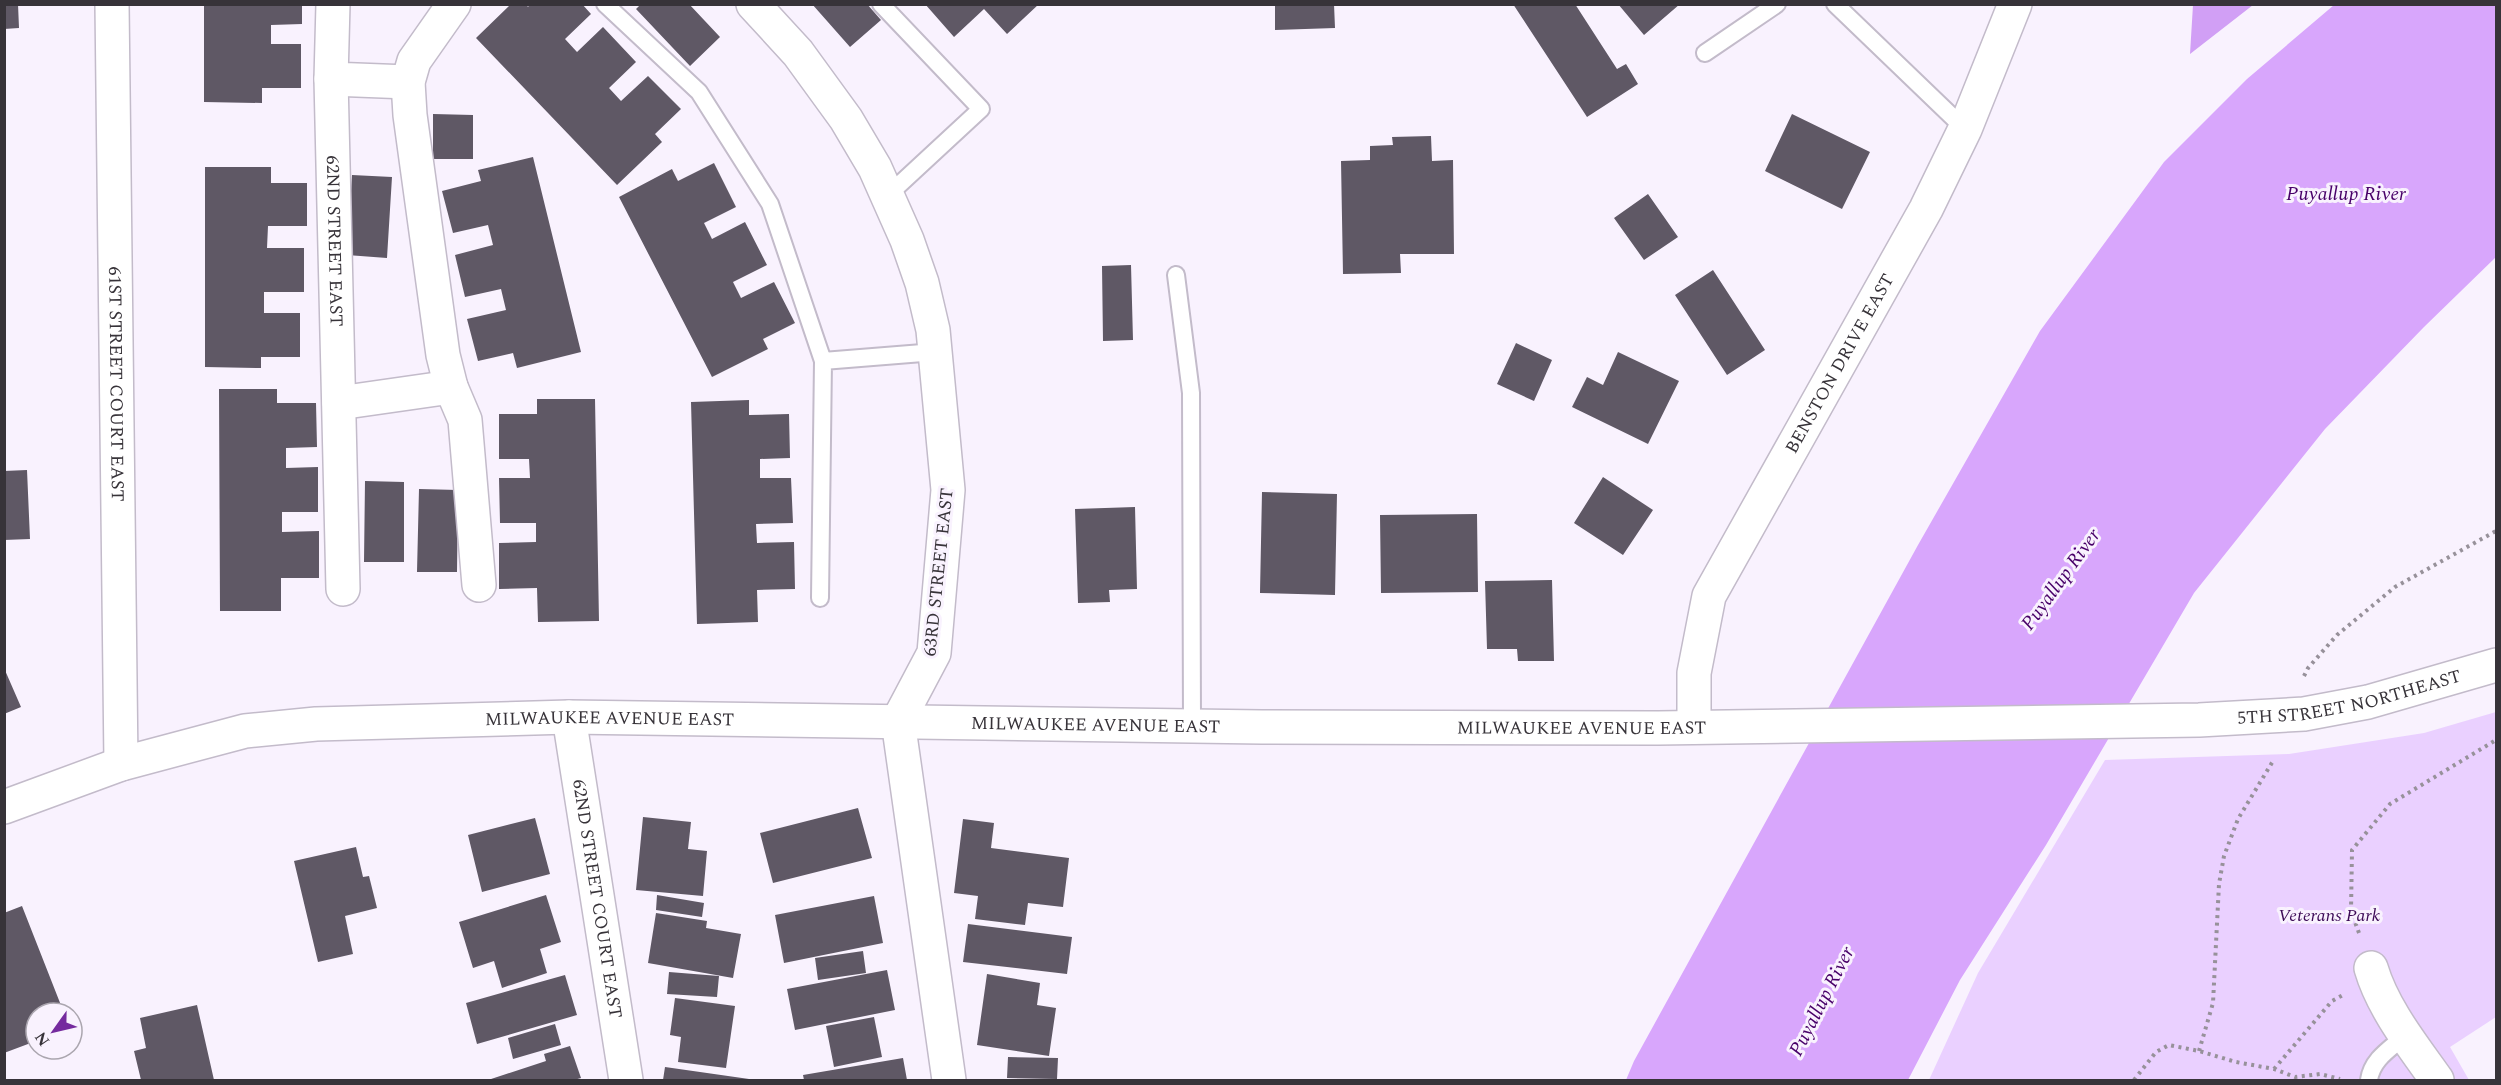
<svg xmlns="http://www.w3.org/2000/svg" width="2501" height="1085" viewBox="0 0 2501 1085" font-family="Spectral,serif">
<style>
.green{fill:#ead0ff}
.forest{fill:#d19ff5}
.water{fill:#d8a6fc}
.building{fill:#5f5865}
.lines{fill:none;stroke-linecap:round;stroke-linejoin:round}
.lane-casing{stroke:#c3bbca;stroke-width:20}
.street-casing{stroke:#c3bbca;stroke-width:36}
.secondary-casing{stroke:#c3bbca;stroke-width:36}
.path{stroke:#97919a;stroke-width:4;stroke-dasharray:3 4.5;stroke-linecap:butt}
.lane{stroke:#fff;stroke-width:16}
.street{stroke:#fff;stroke-width:33}
.secondary{stroke:#fff;stroke-width:33}
.labels{text-anchor:middle;stroke-width:6;stroke-linejoin:round;paint-order:stroke}
.street-label{font-size:18px;fill:#373339;stroke:#f9f2fe}
.park-label{font-size:18px;font-style:italic;fill:#3c0a56;stroke:#f9f2fe}
.water-label{font-size:20px;font-style:italic;fill:#480069;stroke:#f9f2fe}
</style>
<rect width="100%" height="100%" fill="#f9f2fe"/>
<path class="green" d="M2496,712V1017L2450,1047L2469,1080H1929L1978,973L2105,760L2289,754L2424,733Z"/>
<path class="forest" d="M2193,5V4L2253,5L2190,54Z"/>
<path class="water" d="M2334,5H2496V257L2424,327L2325,429L2194,593L2046,845L1960,980L1908,1080H1626L1634,1061L1918,545L2040,331L2164,162L2247,79Z"/>
<path class="building" d="M4,4H18L19,28L4,29Z
M204,4H302V24L271,25V44H301V88H262V103L204,102Z
M511,4H526L528,7L530,4H582L591,14L565,39L577,52L603,27L636,62L609,88L621,101L648,76L681,109L655,134L662,142L617,185L476,38Z
M641,4H689L720,37L690,66L636,9Z
M812,4H867L881,20L850,47Z
M925,4H1039L1007,34L984,9L954,37Z
M1275,4H1334L1335,28L1275,30Z
M1513,4H1575L1617,69L1626,64L1638,84L1587,117Z
M1618,4H1680L1644,35Z
M433,114L473,115V159H433Z
M1792,114L1870,152L1842,209L1765,171Z
M1431,136L1432,161L1453,160L1454,254H1400L1401,273L1343,274L1341,161L1370,160V146L1393,145L1392,137Z
M533,157L581,352L517,368L513,353L478,361L467,319L506,310L501,289L465,297L455,255L493,245L488,225L453,233L442,191L481,181L478,170Z
M714,163L736,207L704,223L712,239L745,222L767,265L733,282L741,298L774,282L795,323L763,339L768,349L712,377L619,197L672,169L678,181Z
M205,167H271V183H307V226H268L267,248H304V292H264V313H300V357H261V368L205,367Z
M352,175L392,177L387,258L347,255Z
M1648,194L1678,237L1644,260L1614,218Z
M1131,265L1133,340L1103,341L1102,266Z
M1713,270L1765,350L1727,375L1675,295Z
M1516,343L1552,360L1534,401L1497,384Z
M1618,352L1679,381L1648,444L1572,407L1587,377L1603,385Z
M219,389H277V403H316L317,447L286,448V468L318,467V512H282V532L319,531V578H281V611H220Z
M537,399H595L599,621L538,622L537,588L499,589V543L536,542V523H500L499,478H530L529,459H499V414H537Z
M749,400V415L789,414L790,458L760,459V478H791L793,523L756,524L757,543L794,542L795,589L757,590L758,622L697,624L691,402Z
M27,470L30,539L4,540V471Z
M1603,477L1653,510L1623,555L1574,523Z
M365,481L404,482V562H364Z
M419,489L458,490L457,572H417Z
M1262,492L1337,494L1335,595L1260,593Z
M1135,507L1137,589L1109,590L1110,602L1078,603L1075,509Z
M1477,514L1478,592L1381,593L1380,515Z
M1552,580L1554,661H1518L1517,649H1487L1485,581Z
M4,668L21,707L4,714Z
M858,808L872,858L773,883L760,833Z
M643,817L691,822L688,849L707,851L703,896L636,890Z
M535,818L550,874L482,892L468,835Z
M963,819L994,823L991,848L1069,858L1063,907L1028,903L1025,925L975,919L978,896L954,893Z
M356,847L363,877L369,876L377,908L345,916L353,954L318,962L294,861Z
M546,895L561,942L540,949L547,973L502,988L494,961L473,968L459,922Z
M657,895L704,903L702,917L656,910Z
M874,896L883,943L784,963L775,915Z
M22,906L64,1013H36V1041L4,1053V913Z
M656,913L707,921L706,928L741,934L733,978L648,963Z
M968,924L1072,937L1067,974L963,962Z
M863,951L866,973L818,980L815,958Z
M887,970L895,1010L795,1030L787,989Z
M669,972L719,976L717,997L667,994Z
M987,974L1040,983L1037,1005L1056,1008L1049,1056L977,1045Z
M565,975L577,1015L477,1044L466,1003Z
M675,998L735,1006L726,1068L678,1062L681,1037L670,1035Z
M197,1005L214,1080H141L134,1051L146,1048L140,1018Z
M874,1017L882,1057L834,1067L826,1026Z
M555,1024L561,1045L513,1059L508,1038Z
M570,1046L581,1078L574,1080H488L546,1061L544,1054Z
M1008,1057L1058,1058L1057,1079L1007,1078Z
M903,1058L907,1080H804L803,1075Z
M665,1067L749,1079V1080H663Z"/>
<g class="lines">
<defs>
<path id="lane" d="M605,4L699,92L770,204L823,361L820,598
M881,4L981,109L887,196
M1835,4L1965,129
M1705,53L1777,4
M1176,275L1191,393L1192,725
M823,361L935,352
M2369,1080C2372,1059 2390,1049 2406,1035"/>
<g id="street">
<path id="s1" d="M112,4L121,764"/>
<path d="M333,4L331,79L408,82"/>
<path d="M753,4L798,53L846,119L875,168L907,240L922,283L933,330L948,490L934,653L898,721L949,1080"/>
<path id="s2" d="M331,79L343,589"/>
<path d="M451,387L443,355L410,115L408,82L414,61L454,4"/>
<path d="M339,403L451,387L465,420L479,585"/>
<path id="s3" d="M569,717L626,1080"/>
<path d="M2371,968C2383,1009 2413,1046 2437,1080"/>
</g>
<g id="secondary">
<path id="s4" d="M1694,727V673L1709,596L1926,209L1965,129L2015,4"/>
<path id="s5" d="M4,807L121,764L245,731L316,724L569,717L1262,727L1658,728L2199,720L2304,714L2368,702L2496,665"/>
</g>
</defs>
<use href="#lane" class="lane-casing"/>
<use href="#street" class="street-casing"/>
<use href="#secondary" class="secondary-casing"/>
<path class="path" d="M2304,676L2308,668L2337,635L2395,587L2496,531
M2359,933L2351,911L2352,850L2390,804L2496,740
M2199,1051L2213,1003L2219,884L2224,856L2238,819L2273,761
M2274,1069L2332,1001L2343,995
M2134,1080L2156,1052L2169,1045L2199,1051L2236,1062L2274,1069L2295,1077L2320,1074L2340,1079"/>
<use href="#lane" class="lane"/>
<use href="#street" class="street"/>
<use href="#secondary" class="secondary"/>
</g>
<g class="labels">
<g class="street-label">
<text dy="6" stroke="none"><textPath href="#s2" startOffset="162">62ND STREET EAST</textPath></text>
<text dy="6" stroke="none"><textPath href="#s4" startOffset="399">BENSTON DRIVE EAST</textPath></text>
<text dy="6" stroke="none"><textPath href="#s1" startOffset="380">61ST STREET COURT EAST</textPath></text>
<text transform="translate(938 572) rotate(-84)" y="6">63RD STREET EAST</text>
<text dy="6" stroke="none"><textPath href="#s5" startOffset="2360">5TH STREET NORTHEAST</textPath></text>
<text dy="6" stroke="none"><textPath href="#s5" startOffset="618">MILWAUKEE AVENUE EAST</textPath></text>
<text dy="6" stroke="none"><textPath href="#s5" startOffset="1104">MILWAUKEE AVENUE EAST</textPath></text>
<text dy="6" stroke="none"><textPath href="#s5" startOffset="1590">MILWAUKEE AVENUE EAST</textPath></text>
<text dy="6" stroke="none"><textPath href="#s3" startOffset="184">62ND STREET COURT EAST</textPath></text>
</g>
<g class="park-label">
<text x="2329" y="921">Veterans Park</text>
</g>
<g class="water-label">
<text x="2346" y="200">Puyallup River</text>
<text transform="translate(2060 579) rotate(-54)" y="7">Puyallup River</text>
<text transform="translate(1821 1001) rotate(-63)" y="7">Puyallup River</text>
</g>
</g>
<rect width="2501" height="1085" fill="none" stroke="#373339" stroke-width="12"/>
<g transform="translate(54 1031) rotate(236)"><circle r="28" fill="#f9f2fe" stroke="#aba6af" stroke-width="1.5"/>
<path d="M0-4.5L10 22L0 15L-10 22Z" fill="#752b9e"/>
<text y="-9" font-size="16" font-weight="bold" text-anchor="middle" fill="#373339">N</text>
</g>
</svg>
